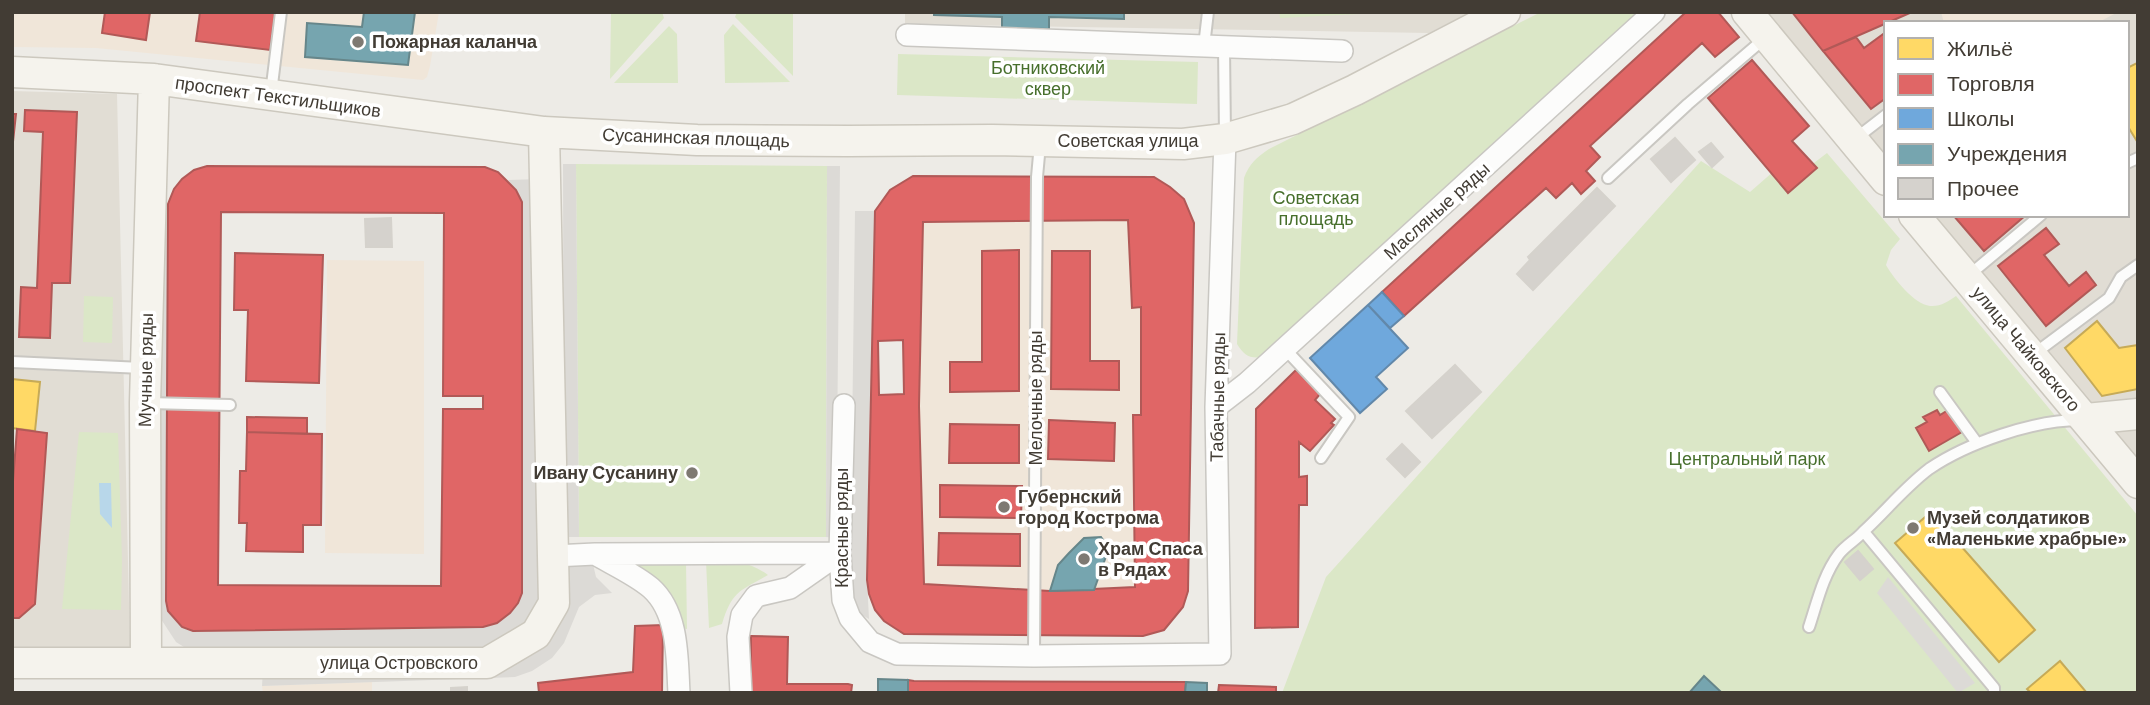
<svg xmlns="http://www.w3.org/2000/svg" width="2150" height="705" viewBox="0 0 2150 705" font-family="'DM Sans',sans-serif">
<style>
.residential{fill:#e1ddd4}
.commercial{fill:#f0e6d9}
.green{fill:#dbe7c7}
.parking{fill:#dcdad6}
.water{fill:#b8d7ea}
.homes{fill:#ffd966;stroke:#c6aa57;stroke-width:2}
.shops{fill:#e06666;stroke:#b15957;stroke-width:2;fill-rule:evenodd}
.schools{fill:#6fa8dc;stroke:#6288aa;stroke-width:2}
.public{fill:#76a5af;stroke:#66868a;stroke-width:2}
.building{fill:#d5d2cd;stroke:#d5d2cc;stroke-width:2}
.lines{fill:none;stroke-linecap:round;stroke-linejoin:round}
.lane-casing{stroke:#c9c7c2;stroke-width:14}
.street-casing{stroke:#c9c7c2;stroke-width:24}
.secondary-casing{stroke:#ccc8be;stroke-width:33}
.lane{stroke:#fcfcfb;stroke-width:10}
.street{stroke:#fcfcfb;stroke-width:21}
.secondary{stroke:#f5f3ed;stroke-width:30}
.poi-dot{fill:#7e7972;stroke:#fff;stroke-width:2.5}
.labels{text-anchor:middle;stroke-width:7;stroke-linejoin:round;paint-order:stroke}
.poi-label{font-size:18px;font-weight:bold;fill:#423c34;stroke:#fff;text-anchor:start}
.park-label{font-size:18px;fill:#476f2c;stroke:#fff}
.street-label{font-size:18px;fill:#423c34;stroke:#fff}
</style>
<rect width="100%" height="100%" fill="#edebe6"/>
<path class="residential" d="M905,12H1471L1429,33L905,24Z
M1766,12H2138V399L2092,404L1934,215H2127V23H1886V157Z
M12,91L117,94L130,647L12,648Z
M2138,425V468L2108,427Z"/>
<path class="commercial" d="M12,12H439L430,66L427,77L423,80L96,48L12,47Z
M1941,12H2118L2097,23H1944Z
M1128,220L1132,307H1141V415L1133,416L1135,587L1050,591L924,584L919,406L923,222Z
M327,260L424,261V554L325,553Z
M372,682V693H263L262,686Z"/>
<path class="green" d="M611,12H662L664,18L610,79Z
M737,12L793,14V76L735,17Z
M1279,12H1401L1280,18Z
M1541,12H1639L1263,357C1249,359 1244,355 1237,344L1244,178C1249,164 1257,157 1269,149Z
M733,24L790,82L725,83L724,35Z
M669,26L677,34L678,83H614Z
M898,54L1198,62L1197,104L897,95Z
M1827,153L1900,239L1891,250L1886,265C1894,279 1914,304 1930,306C1940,307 1949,301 1956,296L2138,516V693H1282L1326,577L1701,161L1750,192L1781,165L1793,179Z
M576,164L827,166L826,537H579Z
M84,296L113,297L112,343L83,342Z
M79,432L118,433L122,560L121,610L62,609Z
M706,561C732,561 747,560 768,575C740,591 732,591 722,624L709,628Z
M686,562L687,629L682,628L632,563Z"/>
<path class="parking" d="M563,164H576L579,537H564Z
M827,166H840L836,538L826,537Z
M540,179L547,593L529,629L504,648L200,657L176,642L159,616V203L168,204L166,601L169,611L182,627L193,631L483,627L497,623L510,613L518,603L522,593V202L516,190L508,180Z
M855,211H875L867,580L869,619L854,610L850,592Z
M592,560L596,577L612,593L595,595L579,607L564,643L552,658L532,671L515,677L262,686L263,670L522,658L565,562Z
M1888,577L1975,683L1958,693L1877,593Z"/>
<path class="water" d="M99,483H111L112,528L100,514Z"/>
<path class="homes" d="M2137,63L2138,65V143L2127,125V68Z
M2097,321L2119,348L2138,345V389L2102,396L2065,348Z
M12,379L40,382L35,431L12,428Z
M1931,512L2035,630L1999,662L1895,543Z
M2060,661L2087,693H2031L2027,689Z"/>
<path class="shops" d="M105,12H150L146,40L102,33Z
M200,12H275L270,50L196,41Z
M1686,12H1718L1739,37L1715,57L1702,43L1590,146L1600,157L1586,171L1595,181L1581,194L1572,183L1556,198L1546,188L1404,316L1382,292Z
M1792,12H1912L1823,51Z
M1886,32V98L1871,109L1823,51L1856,37L1864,48Z
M1752,60L1809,126L1792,141L1817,168L1788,193L1708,98Z
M25,110L77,112L70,283H52L50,338L19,337L21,287L37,288L43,132L24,131Z
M12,114H16L12,151Z
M207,166L485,167L498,172L516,190L522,202V593L518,603L510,613L497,623L483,627L193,631L182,627L168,611L166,601L168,204L174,189L182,179L194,170ZM221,212L444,213L443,396H483V409H443L441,586L218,585Z
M913,176L1154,177L1170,187L1184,199L1194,223L1188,591L1183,607L1164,630L1143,636L904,634L884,621L875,610L869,594L867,580L875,211L890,190ZM1128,220L1132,308L1141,307V415H1133L1135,587L1050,591L924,584L919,406L923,222Z
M1953,215H2026L1984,251Z
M2046,228L2059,244L2044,255L2069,286L2086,272L2096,285L2046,326L1998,266Z
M1019,250V391L950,392V362H982V251Z
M1052,251H1090V361H1119V390L1051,389Z
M235,253L323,255L319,383L246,381L248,310H234Z
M903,340L904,394L879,395L878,341Z
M1296,370L1320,394L1315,400L1335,419L1331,423L1334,425L1310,451L1299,442V477L1307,476V505H1299L1298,627L1255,628L1256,409Z
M1937,410L1940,415L1948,410L1962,432L1929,451L1916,428L1927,422L1923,417Z
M247,417L307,418V434L247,432Z
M1049,420L1115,423L1114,461L1048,459Z
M950,424L1019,425V463H949Z
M17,429L47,433L35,604L19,618H12V494Z
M247,432L322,434L321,525H303V552L246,551L247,523H239L240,471H246Z
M940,485L1022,486L1021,518L940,517Z
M939,533L1020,534V566L938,565Z
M663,625L662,693H539L538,683L633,672L635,626Z
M751,636L788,637L787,684H848L852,685L851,693H751Z
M908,680L914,681L1186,682L1185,693H908Z
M1219,685L1276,687V693H1218Z"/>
<path class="schools" d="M1382,292L1404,316L1390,328L1368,305Z
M1368,305L1408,348L1376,377L1387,389L1360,413L1310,358Z"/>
<path class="public" d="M364,12H415L408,65L305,57L307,23L362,27Z
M934,12H1124V19L1049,17V29L1002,28V17L934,15Z
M1101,537L1109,548L1094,590L1050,591L1058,565L1069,553L1084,538Z
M1704,676L1720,691L1718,693H1689Z
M878,679L908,680V693H878Z
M1186,682L1207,683V693H1185Z"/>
<path class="building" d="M1675,138L1695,160L1671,182L1651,159Z
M1711,143L1723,157L1712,167L1699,152Z
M1597,188L1615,206L1533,290L1517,274L1530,260L1528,257Z
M391,218L392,247H366L365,219Z
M1455,365L1481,392L1432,438L1406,411Z
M1402,444L1420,462L1405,477L1387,459Z
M1858,551L1873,569L1860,580L1845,562Z
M467,687V693H451V688Z"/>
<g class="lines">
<defs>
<path id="lane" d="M1204,46L1208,12
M1224,47L1225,136
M271,93L281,12
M1855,139L1886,115
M2127,163L2138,158
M1608,178L1688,104L1765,38
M1968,276L2041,215
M1285,349L1349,417L1321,458
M2034,354L2109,298L2121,277L2138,265
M12,362L142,368
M1940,392L1977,443
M148,403L230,405
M1864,532L1994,688V693
M1809,627C1817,603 1823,575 1839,554C1846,545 1856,540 1863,532C1886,511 1904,488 1929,469C1967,443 2034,420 2080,420
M1034,656L1037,177L1040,144"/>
<path id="street" d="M907,35L1342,51
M844,405L840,553L843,600L850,618L870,642L897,654L1034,656L1220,654L1216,407L1225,139
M1216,407L1247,383L1654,12
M595,554C612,564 636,575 651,588C679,613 677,659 679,693
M554,556L595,554L840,553
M741,693L738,637L742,615L756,596L790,588L840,553"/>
<path id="secondary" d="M1747,12L1886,180
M12,72L154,79L544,132L697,140L848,141L992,140L1183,144L1225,139L1293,119L1355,90L1505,12
M1914,215L2138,483
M2086,419L2138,414
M146,662L145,403L154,79
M12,663H487L536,634L554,603L544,132"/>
</defs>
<use href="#lane" class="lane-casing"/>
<use href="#street" class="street-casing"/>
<use href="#secondary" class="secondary-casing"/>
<use href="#lane" class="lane"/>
<use href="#street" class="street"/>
<use href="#secondary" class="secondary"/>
</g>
<g class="poi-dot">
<circle cx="358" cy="42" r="7"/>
<circle cx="692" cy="473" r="7"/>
<circle cx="1004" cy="507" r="7"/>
<circle cx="1913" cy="528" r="7"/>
<circle cx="1084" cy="559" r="7"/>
</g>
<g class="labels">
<g class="poi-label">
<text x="372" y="48">Пожарная каланча</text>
<text x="678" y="479" text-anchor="end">Ивану Сусанину</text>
<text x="1018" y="503">Губернский<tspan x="1018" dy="21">город Кострома</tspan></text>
<text x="1927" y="524">Музей солдатиков<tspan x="1927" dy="21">«Маленькие храбрые»</tspan></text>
<text x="1098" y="555">Храм Спаса<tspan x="1098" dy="21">в Рядах</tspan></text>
</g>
<g class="park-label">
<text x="1048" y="74">Ботниковский<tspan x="1048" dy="21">сквер</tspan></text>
<text x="1316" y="204">Советская<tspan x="1316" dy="21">площадь</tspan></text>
<text x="1747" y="465">Центральный парк</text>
</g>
<g class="street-label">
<text transform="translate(278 97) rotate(8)" y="6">проспект Текстильщиков</text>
<text transform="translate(696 138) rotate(2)" y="6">Сусанинская площадь</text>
<text x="1128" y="147">Советская улица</text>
<text transform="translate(1437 211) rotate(-42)" y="6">Масляные ряды</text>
<text transform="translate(2026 349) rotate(50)" y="6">улица Чайковского</text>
<text transform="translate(146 370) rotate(-89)" y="6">Мучные ряды</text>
<text transform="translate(1218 397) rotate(-89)" y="6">Табачные ряды</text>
<text transform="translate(1036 398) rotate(-90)" y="6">Мелочные ряды</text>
<text transform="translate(842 528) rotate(-90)" y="6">Красные ряды</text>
<text x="399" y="669">улица Островского</text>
</g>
</g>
<rect width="2150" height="705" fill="none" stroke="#423c34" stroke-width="28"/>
<rect x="1884" y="21" width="245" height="196" fill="#ffffff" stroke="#b3b1ae" stroke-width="2"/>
<rect x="1898" y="38" width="35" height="21" fill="#ffd966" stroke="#b3b1ae" stroke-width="2"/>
<text x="1947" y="56" font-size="21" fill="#423c34">Жильё</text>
<rect x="1898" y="74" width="35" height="21" fill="#e06666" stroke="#b3b1ae" stroke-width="2"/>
<text x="1947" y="91" font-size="21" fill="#423c34">Торговля</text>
<rect x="1898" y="108" width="35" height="21" fill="#6fa8dc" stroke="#b3b1ae" stroke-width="2"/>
<text x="1947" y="126" font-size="21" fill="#423c34">Школы</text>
<rect x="1898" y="144" width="35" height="21" fill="#76a5af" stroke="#b3b1ae" stroke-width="2"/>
<text x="1947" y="161" font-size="21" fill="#423c34">Учреждения</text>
<rect x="1898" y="178" width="35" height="21" fill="#d5d2cd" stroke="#b3b1ae" stroke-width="2"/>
<text x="1947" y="196" font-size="21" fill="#423c34">Прочее</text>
</svg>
